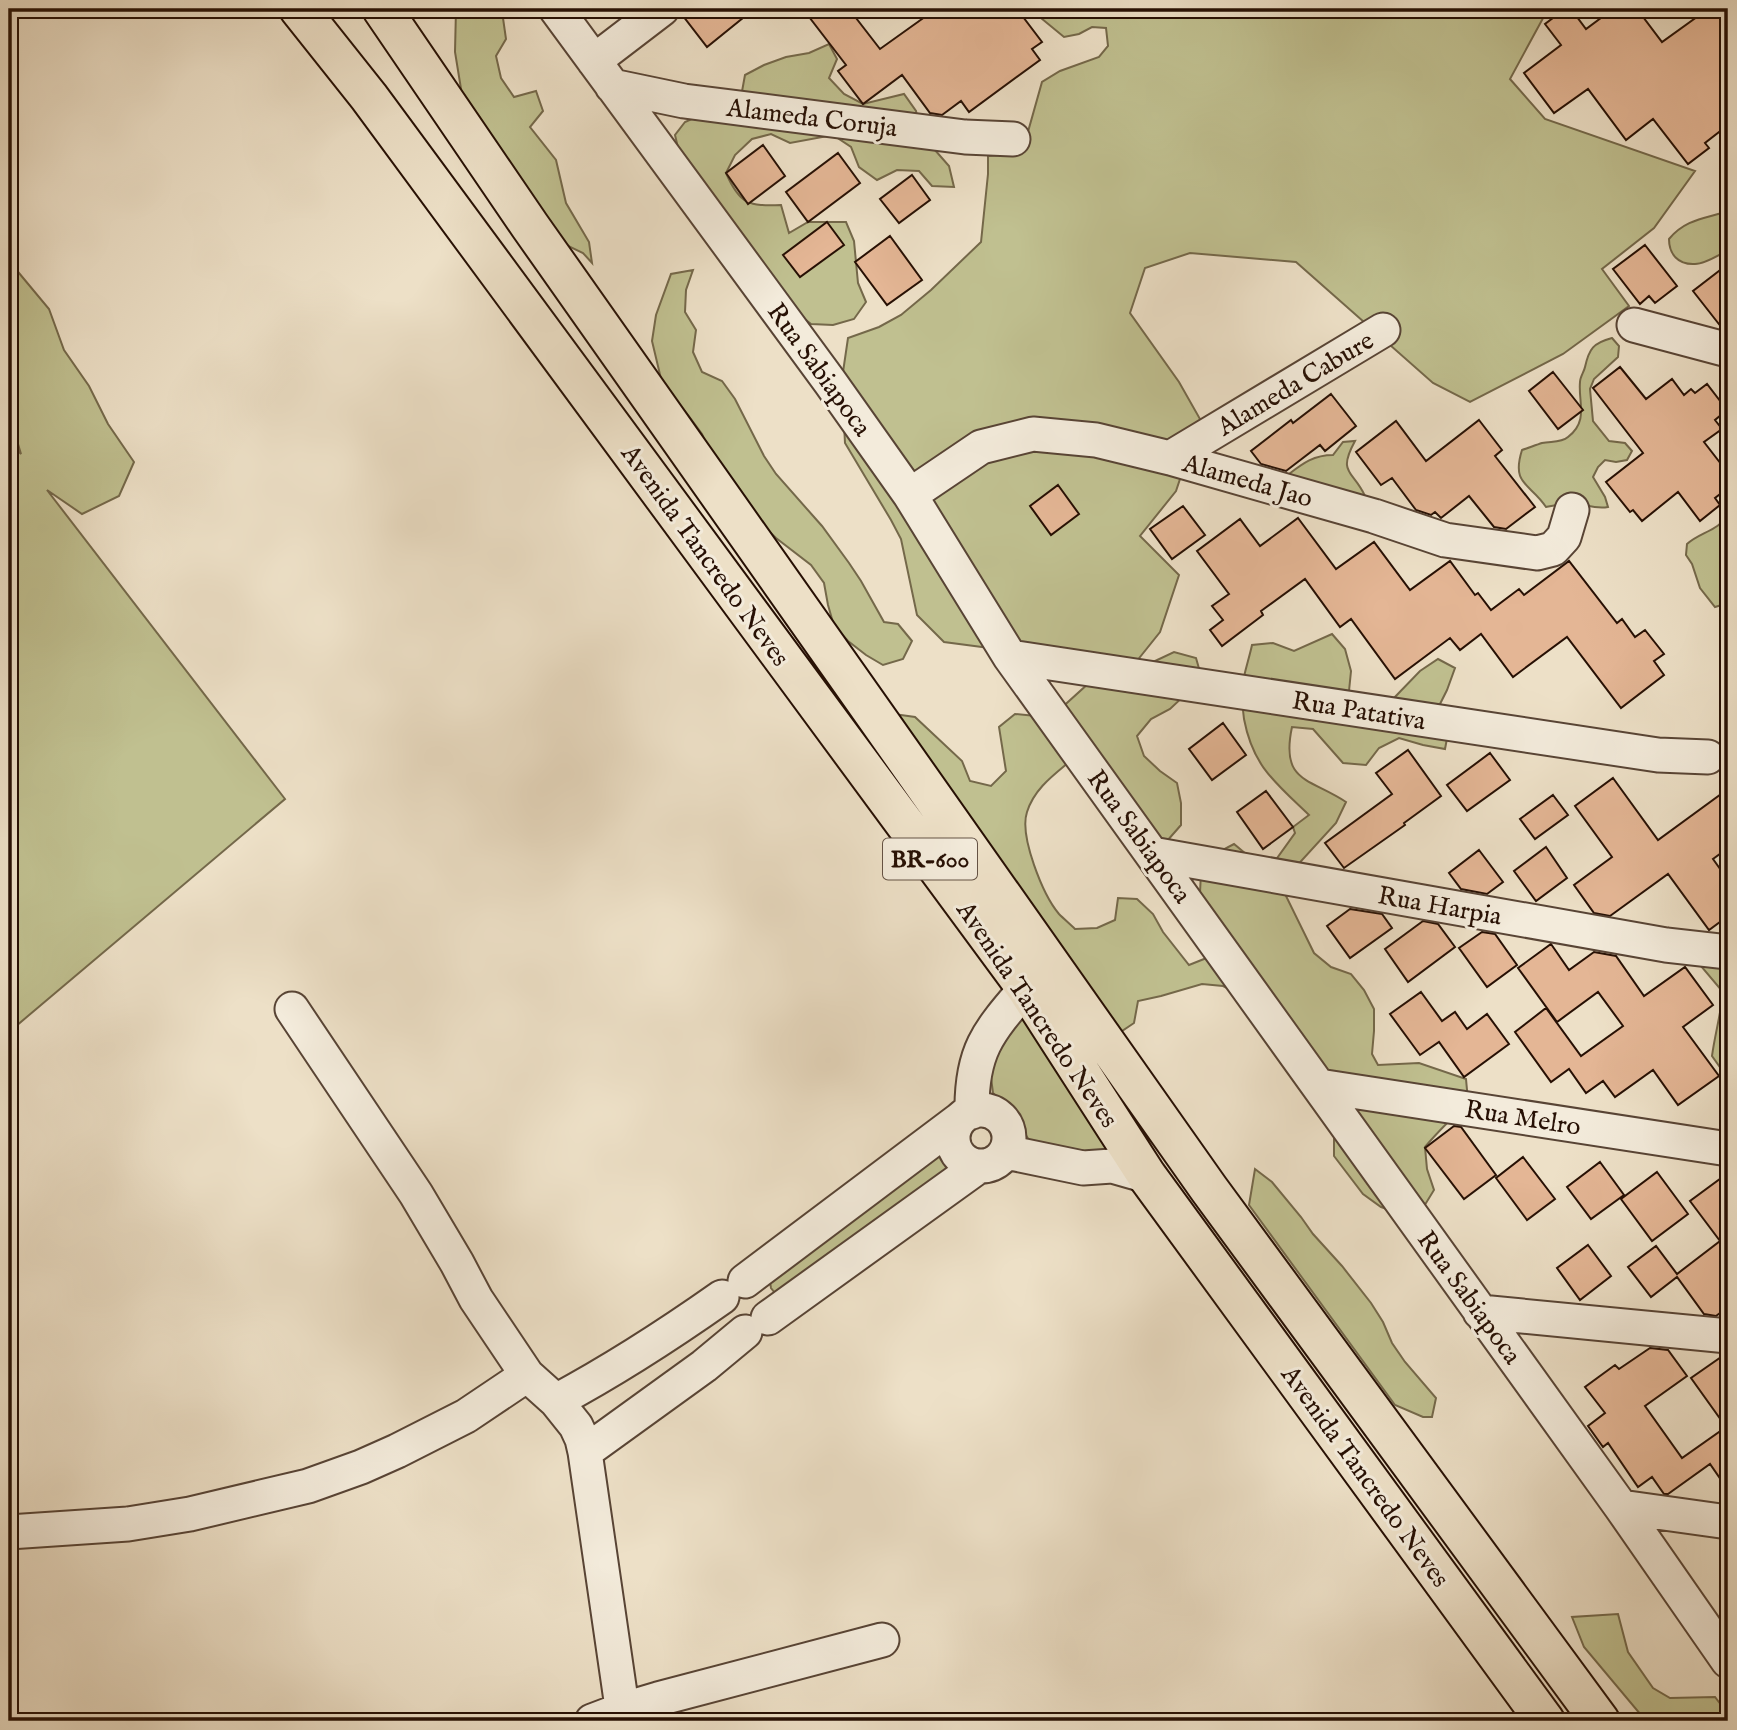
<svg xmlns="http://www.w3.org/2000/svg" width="1737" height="1730" viewBox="0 0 1737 1730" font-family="'IM FELL English',serif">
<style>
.green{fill:#c0c090;stroke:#74684a;stroke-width:2}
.building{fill:#e4b695;stroke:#271004;stroke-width:2}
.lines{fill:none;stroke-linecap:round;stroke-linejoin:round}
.minor-casing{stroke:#584435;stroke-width:37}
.major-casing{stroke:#271004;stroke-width:42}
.minor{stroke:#f3ebdb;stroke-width:33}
.major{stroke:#ede0c7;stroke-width:38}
.labels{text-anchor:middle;stroke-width:6;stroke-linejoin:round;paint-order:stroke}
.shield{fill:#f3ebdb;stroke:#645244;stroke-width:2}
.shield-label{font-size:24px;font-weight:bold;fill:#271004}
.street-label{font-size:26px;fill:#271004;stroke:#f3ebdb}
</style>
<rect width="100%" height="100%" fill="#ede0c7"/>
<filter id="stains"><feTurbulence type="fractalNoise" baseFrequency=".00286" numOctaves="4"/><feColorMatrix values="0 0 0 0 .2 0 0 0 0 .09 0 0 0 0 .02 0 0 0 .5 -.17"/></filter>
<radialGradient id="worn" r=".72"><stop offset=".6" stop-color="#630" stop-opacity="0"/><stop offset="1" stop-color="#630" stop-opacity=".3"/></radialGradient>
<path class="green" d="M456,9H498L503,18L506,39L496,56L501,78L514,97L536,91L543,111L530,127L556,160L566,203L589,242L592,263L583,253L564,244L462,95L455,52Z
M1030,9H1503L1514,16L1516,9H1548L1510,79L1545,119L1695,171L1654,228L1602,269L1629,306L1563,354L1470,402L1433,383L1296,262L1190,253L1145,268L1130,313L1179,382L1200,419L1176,491L1140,536L1179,575L1160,632L1132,667L944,642L917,615L901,539L891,520L845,443L844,424L838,406L848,338L879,327L901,315L931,290L981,242L988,174V156L1022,153L1042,82L1060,71L1099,57L1108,46L1106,28L1092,27L1079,34L1064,37Z
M829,44L837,59L829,78L844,94L863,104L904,94L916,111L920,133L949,166L954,187L932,186L919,171L897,170L877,180L859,167L851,147L833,135L790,143L771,134L752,139L735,155L726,173C740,205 749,206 781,205L789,233L808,222H846L854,241L858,283L866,302L854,319L833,325L811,324L796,312L769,271L753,256L679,152L675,135L685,122L741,97L745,75L764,65L786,57L809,53Z
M1722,213L1728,214V250C1719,255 1705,264 1695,264C1678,265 1669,254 1669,239C1684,221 1701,219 1722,213Z
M9,261L49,309L64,350L89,386L108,424L134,462L119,496L82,514L47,490L285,799L9,1032V440L21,454L9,414Z
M693,270L686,290L685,312L696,330L693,352L702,372L722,381L735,399L764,456L776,474L822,526L849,563L861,581L884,622L898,624L912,641L903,659L883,665L866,655L848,641L834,626L828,605L824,583L811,565L776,538L746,509L721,476L702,434L688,415L662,383L652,341L656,315L671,274Z
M1612,338L1619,346L1618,357L1594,379L1590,389L1593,421L1609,441L1625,443L1632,451L1627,460L1616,462L1605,460L1598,467L1593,477L1605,497L1608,507C1597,509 1590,506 1580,504C1569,502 1556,505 1546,507C1530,483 1511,485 1522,450C1528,448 1536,445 1542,443C1551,441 1561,443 1568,437C1589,421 1578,402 1580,382C1580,377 1584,372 1585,367C1589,349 1593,343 1612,338Z
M1355,441C1337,474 1353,470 1365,496L1357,503L1285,477C1301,465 1312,455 1333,455L1343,442Z
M1728,514V597L1725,604L1715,607L1700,588L1692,564L1686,555L1687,544C1700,532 1719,531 1728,514Z
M1332,634L1345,649L1351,671L1349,691L1357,711L1392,700L1420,671L1438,659L1455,668L1447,690L1437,710L1449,728L1445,749L1423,745L1399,738L1379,748L1366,765L1343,763L1313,729L1292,727C1280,783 1310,778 1346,802L1336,823L1292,871L1285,894L1314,953L1331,967L1351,974L1364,990L1374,1009V1031L1372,1054L1378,1065L1419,1063L1466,1079L1468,1101C1454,1117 1438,1131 1425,1147L1427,1169L1434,1190L1423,1208L1402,1214L1381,1207L1363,1194L1334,1156V1134L1244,996L1223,986L1202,984L1161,996L1138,1001L1134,1023L1116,1035L894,714L915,717L962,761L970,781L991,786L1006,771L999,727L1015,714L1036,716L1058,711L1089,683L1153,662L1174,652L1196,658L1202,679L1170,709L1151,719L1137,736L1144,756L1160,771L1177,783L1181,803V825L1167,841L1145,844L1068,763C1051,777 1034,790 1027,812C1019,836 1043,895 1059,914C1064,919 1070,924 1075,929L1097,928L1115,920L1118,898L1137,899L1153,914L1163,932L1189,965L1209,957L1200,893L1201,872L1213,855L1234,844L1252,859L1270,868L1295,833L1293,827L1309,815C1276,783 1253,767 1244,719C1243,709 1241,698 1242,687C1244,673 1249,659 1252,645L1273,643L1294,651Z
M1728,936V1088L1724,1073L1712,1056C1715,1034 1721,1013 1723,992L1695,959Z
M1024,1011L1124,1151L1110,1158L1033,1147L1017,1120L993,1093L991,1078V1064Z
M943,1152C950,1155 952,1158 954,1166L775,1293L771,1288L770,1282Z
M1255,1169L1272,1182L1301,1217L1313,1234L1342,1266L1371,1303L1383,1322L1392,1343L1405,1362L1436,1398L1432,1417H1423L1395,1405L1249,1205Z
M1618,1614L1628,1652L1653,1688L1670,1698L1715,1697L1728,1714V1721H1646L1584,1647L1572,1617Z"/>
<path class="building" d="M681,9H754L707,47L680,12Z
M803,9H849L880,49L936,9H1017L1042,42L1032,49L1040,60L969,112L961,101L942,115L930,113L902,75L863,104L838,71L846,65Z
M1565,9H1571L1586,29L1613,9H1637L1662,42L1708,9H1722L1728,17V125L1705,143L1709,148L1688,164L1653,119L1626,140L1588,89L1554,113L1524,73L1561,45L1545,24Z
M763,145L785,176L748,204L726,173Z
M838,153L860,183L808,222L786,192Z
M912,175L930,200L899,223L880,199Z
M827,222L844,245L800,277L783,255Z
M890,236L922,280L887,305L855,262Z
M1645,245L1677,286L1655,303L1649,296L1640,304L1613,269Z
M1728,264V330L1722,328L1693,291Z
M1620,367L1646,399L1672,379L1684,395L1691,389L1695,393L1707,384L1727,410L1715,420L1722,429L1704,442L1728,473V488L1715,498L1720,505L1700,521L1678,492L1642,521L1633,510L1630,512L1606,482L1643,453L1593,388Z
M1553,372L1583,410L1558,429L1529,391Z
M1331,394L1356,426L1325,451L1320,445L1286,471L1261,464L1251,451L1291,420L1293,423Z
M1479,420L1502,450L1495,456L1535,507L1506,529L1494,527L1469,496L1441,518L1435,512L1431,515L1416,510L1392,478L1381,485L1356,452L1396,421L1426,461Z
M1058,485L1079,514L1051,535L1030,506Z
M1183,506L1205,535L1172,559L1150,529Z
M1298,518L1336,569L1374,542L1410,590L1450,561L1475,595L1478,593L1491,610L1519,589L1524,595L1569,561L1617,623L1622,619L1635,637L1645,630L1664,654L1654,661L1664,675L1621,708L1567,637L1513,677L1481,634L1460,650L1450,638L1395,679L1351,619L1340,627L1305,579L1261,611L1263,615L1222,646L1210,630L1223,620L1212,606L1229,594L1197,551L1240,519L1260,546Z
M1223,723L1246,755L1212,780L1189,749Z
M1408,750L1441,796L1404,823L1405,825L1344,868L1325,843L1392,794L1376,773Z
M1490,753L1510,780L1467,811L1447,785Z
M1613,778L1658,840L1728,789V848L1713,859L1728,880V916L1709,930L1668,874L1610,916L1594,913L1574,885L1612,857L1575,806Z
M1266,791L1293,827L1263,849L1237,812Z
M1553,795L1568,815L1535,839L1520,819Z
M1546,847L1567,878L1536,901L1514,871Z
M1479,850L1503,882L1487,894L1461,889L1449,873Z
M1350,909L1382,914L1392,928L1350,958L1327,926Z
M1423,921L1438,924L1455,947L1408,982L1385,949Z
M1482,932L1495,934L1517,965L1487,987L1459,948Z
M1551,944L1569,970L1594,952L1616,956L1644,996L1685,967L1713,1005L1683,1027L1719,1076L1678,1105L1653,1070L1615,1097L1603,1081L1586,1093L1569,1069L1551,1082L1515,1032L1546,1008L1581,1056L1623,1026L1598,992L1557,1022L1518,968Z
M1421,992L1442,1021L1455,1012L1467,1029L1487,1014L1509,1044L1464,1077L1439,1042L1420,1055L1390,1014Z
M1454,1126L1461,1127L1496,1175L1464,1199L1425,1148Z
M1523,1157L1555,1199L1527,1220L1496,1178Z
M1600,1162L1624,1195L1591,1219L1567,1187Z
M1657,1172L1688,1214L1652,1241L1621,1199Z
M1728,1173V1307L1716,1316L1704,1314L1677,1277L1651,1297L1628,1267L1656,1246L1677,1274L1720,1241L1690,1201Z
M1588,1245L1611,1276L1580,1300L1557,1268Z
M1650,1348L1668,1350L1687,1376L1645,1406L1682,1458L1726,1427L1691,1378L1724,1355H1728V1490L1710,1464L1668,1494H1664L1652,1477L1638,1487L1608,1443L1603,1447L1588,1426L1605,1413L1585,1387L1615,1365L1619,1369Z"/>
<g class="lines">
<defs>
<path id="minor" d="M556,9L830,382L910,495L1010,657L1621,1507L1728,1661
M594,61L662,9
M612,86L684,101L965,137L1013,139
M1634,325L1728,350
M1170,458L1383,330
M910,495L981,447L1033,434L1096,440L1170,458L1374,516L1445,540L1537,553L1553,549L1564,537L1572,510
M1010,657L1658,755L1708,757
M1152,854L1666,945L1728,952
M292,1009L416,1194L457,1263L476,1299L527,1375L556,1401L576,1426L582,1439L585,1452L624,1721
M1319,1086L1728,1149
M953 1138a28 28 0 1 1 56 0a28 28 0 1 1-56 0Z
M972,1112C971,1051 988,1032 1026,988
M1006,1152L1083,1168L1112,1166L1147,1176
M745,1281L959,1120
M1480,1312L1728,1336
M768,1318L979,1166
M556,1401C614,1370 668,1335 722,1297
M585,1452L704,1366L745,1332
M1621,1507L1728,1522
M9,1532L128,1524L190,1514L308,1486L361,1467L397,1451L466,1416L527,1375
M592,1721L621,1710L658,1699L882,1640"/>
<path id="major" d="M299,9L369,97L1026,988L1147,1176L1545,1721
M382,9L530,226L1209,1189L1600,1721"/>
</defs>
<use href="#minor" class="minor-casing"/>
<use href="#major" class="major-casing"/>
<use href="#minor" class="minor"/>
<use href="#major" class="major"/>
</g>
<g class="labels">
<rect class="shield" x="883" y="838.5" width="94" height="41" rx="5"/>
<g class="shield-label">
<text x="930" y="867">BR-600</text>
</g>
<g class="street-label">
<text transform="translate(812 117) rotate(7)" y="9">Alameda Coruja</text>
<text transform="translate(820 369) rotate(54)" y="9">Rua Sabiapoca</text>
<text transform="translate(1295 383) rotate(-31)" y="9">Alameda Cabure</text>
<text transform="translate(1248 480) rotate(16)" y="9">Alameda Jao</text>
<text transform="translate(706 555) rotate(54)" y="9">Avenida Tancredo Neves</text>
<text transform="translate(1359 710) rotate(9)" y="9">Rua Patativa</text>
<text transform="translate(1140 836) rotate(54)" y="9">Rua Sabiapoca</text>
<text transform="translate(1440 905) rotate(10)" y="9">Rua Harpia</text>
<text transform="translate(1038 1014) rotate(56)" y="9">Avenida Tancredo Neves</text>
<text transform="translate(1523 1117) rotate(9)" y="9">Rua Melro</text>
<text transform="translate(1470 1297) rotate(54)" y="9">Rua Sabiapoca</text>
<text transform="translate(1366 1476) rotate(54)" y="9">Avenida Tancredo Neves</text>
</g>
</g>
<rect width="1737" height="1730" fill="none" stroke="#ede0c7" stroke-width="35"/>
<rect x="10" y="10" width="1716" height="1709" fill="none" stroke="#271004" stroke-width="3.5"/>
<rect x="18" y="18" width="1702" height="1695" fill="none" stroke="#271004" stroke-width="2"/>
<rect width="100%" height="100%" filter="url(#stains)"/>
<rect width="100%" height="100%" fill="url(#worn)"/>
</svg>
